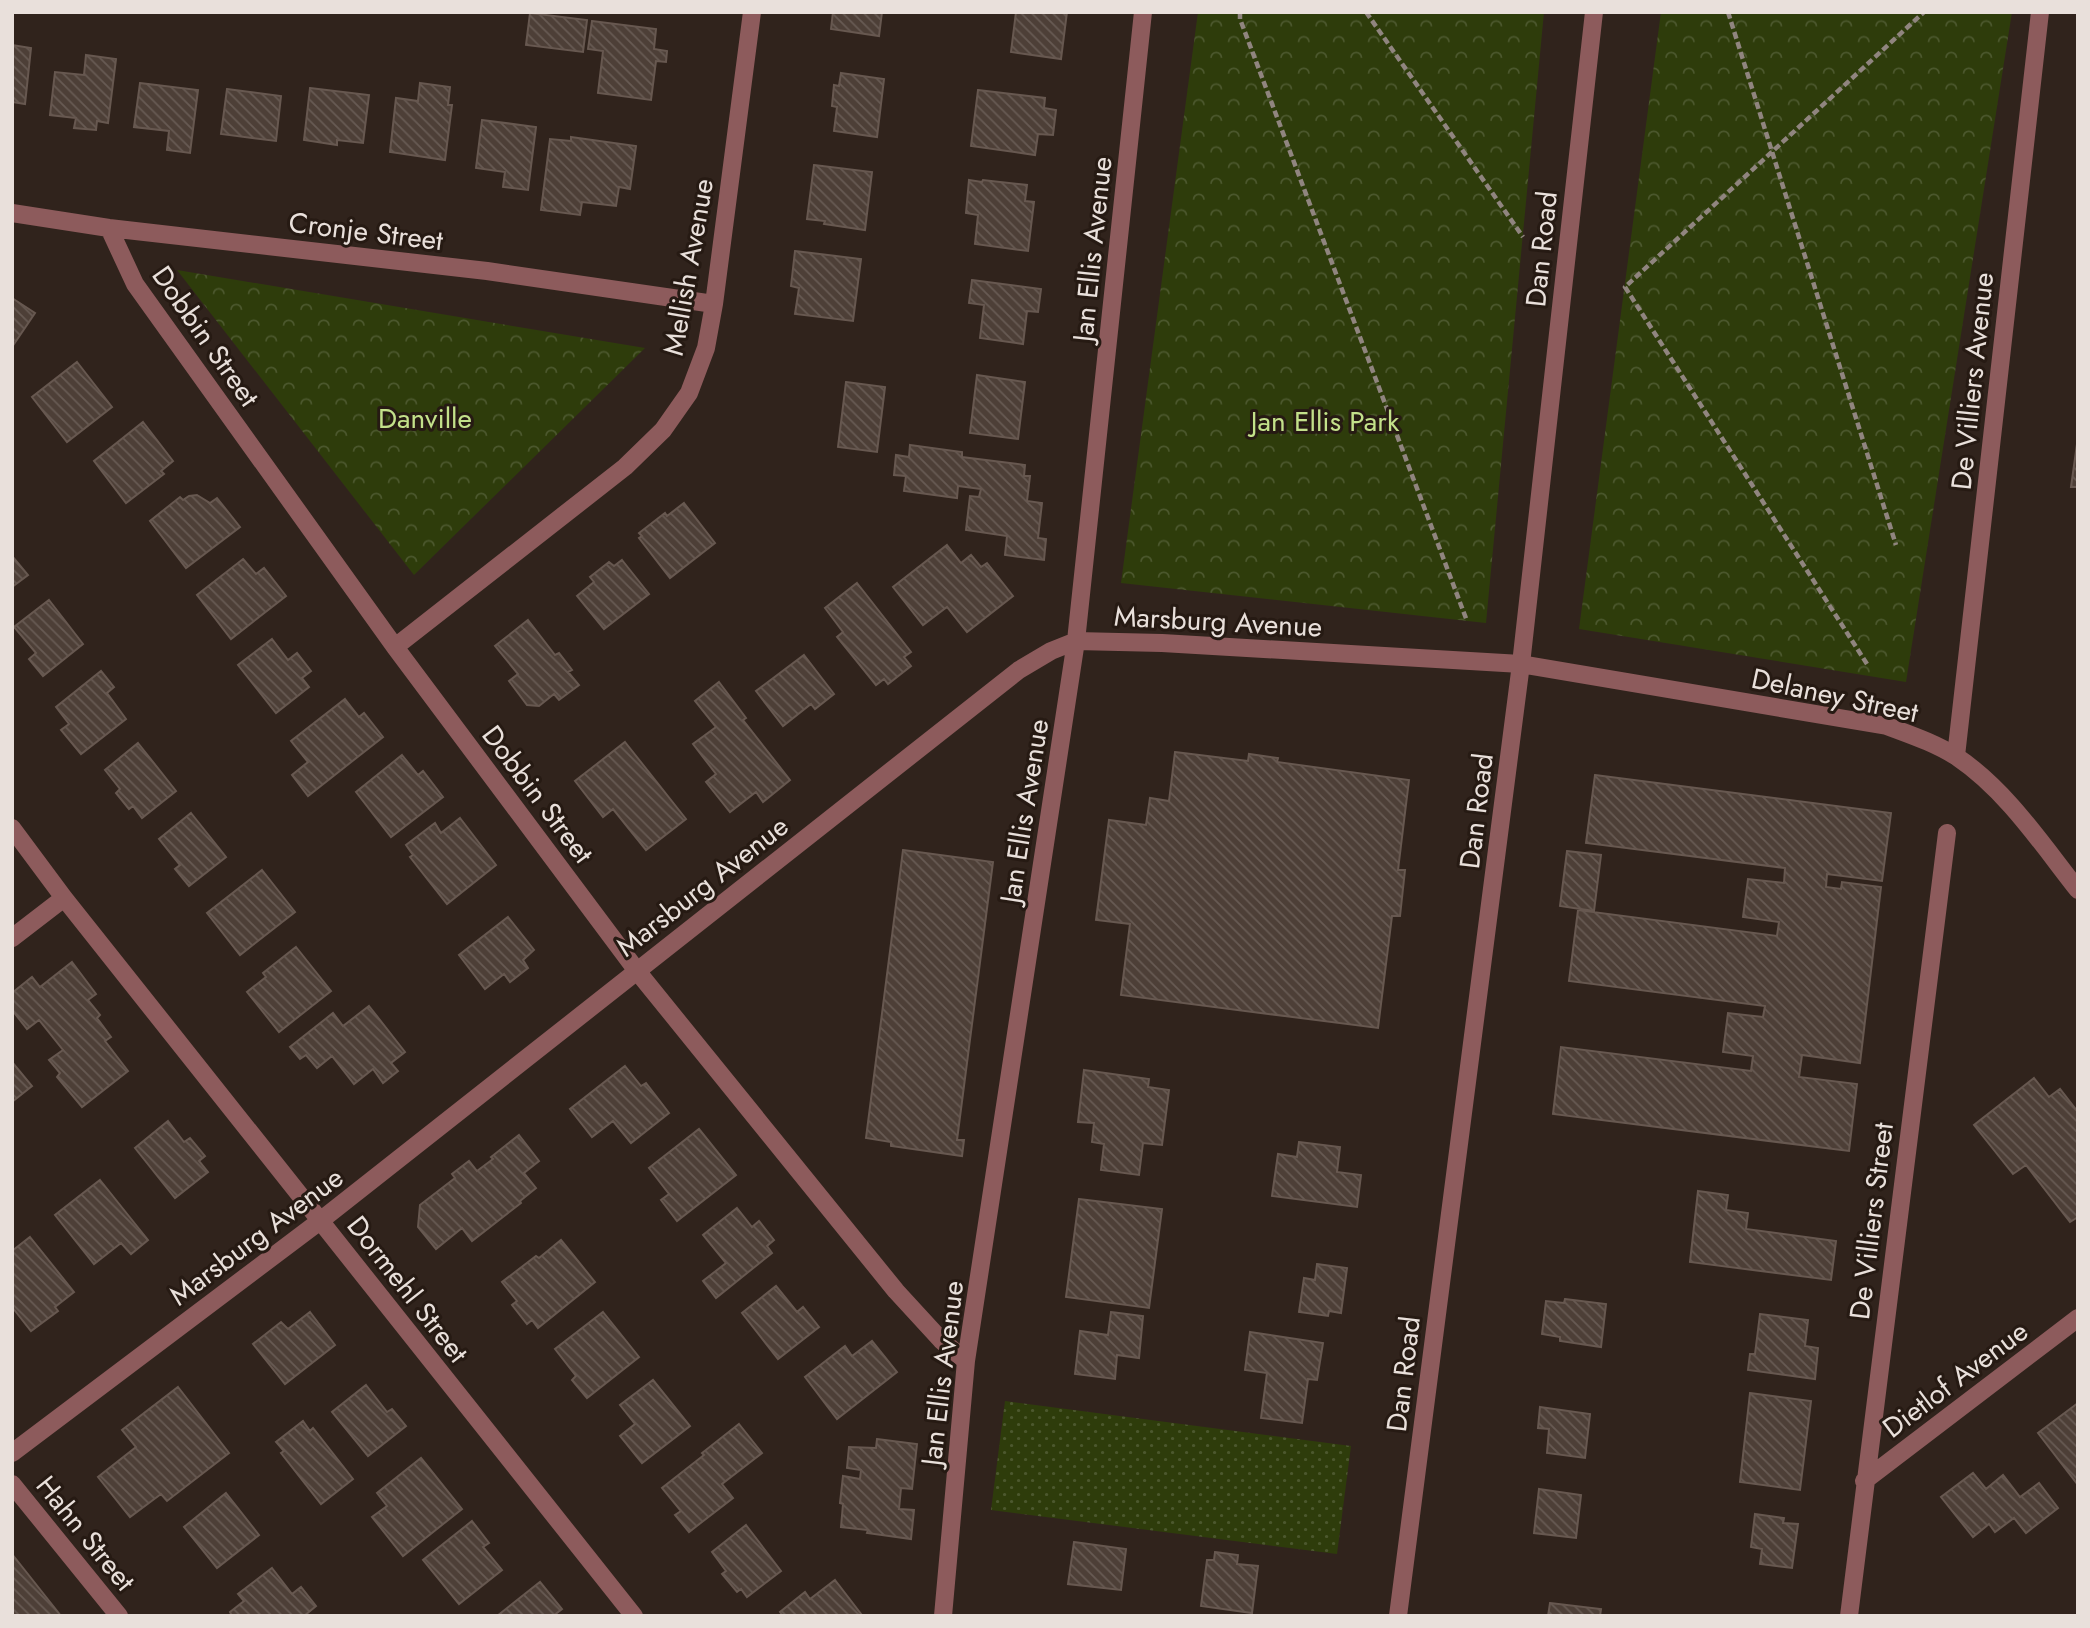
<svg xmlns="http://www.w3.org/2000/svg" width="2090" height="1628" viewBox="0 0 2090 1628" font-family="Jost,sans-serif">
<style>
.grass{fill:url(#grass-dots)}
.park{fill:url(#park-crowns)}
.building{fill:url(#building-back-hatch);stroke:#675850;stroke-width:2}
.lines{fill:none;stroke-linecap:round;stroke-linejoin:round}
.path{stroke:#90857f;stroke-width:4.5;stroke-dasharray:7 3.5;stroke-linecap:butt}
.minor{stroke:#8d5b5c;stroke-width:18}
.labels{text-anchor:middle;stroke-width:6;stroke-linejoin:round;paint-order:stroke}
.street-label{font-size:28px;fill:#e9e0db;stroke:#261a13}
.park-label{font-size:28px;fill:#c3e18a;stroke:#261a13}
</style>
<defs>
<pattern id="grass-dots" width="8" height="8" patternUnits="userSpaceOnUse" patternTransform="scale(1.75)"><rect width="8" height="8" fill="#2e3c0b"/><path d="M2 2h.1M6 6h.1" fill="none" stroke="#4c582e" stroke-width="1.8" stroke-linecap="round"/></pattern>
<pattern id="park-crowns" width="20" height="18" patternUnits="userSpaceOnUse" patternTransform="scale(1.75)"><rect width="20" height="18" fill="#2e3c0b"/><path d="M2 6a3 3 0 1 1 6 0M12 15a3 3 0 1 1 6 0" fill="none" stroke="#4c582e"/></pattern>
<pattern id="building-back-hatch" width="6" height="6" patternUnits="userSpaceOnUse" patternTransform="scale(1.75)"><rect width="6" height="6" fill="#4d3f37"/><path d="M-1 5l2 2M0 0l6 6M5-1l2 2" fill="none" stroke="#675a53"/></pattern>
</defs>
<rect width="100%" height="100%" fill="#30231c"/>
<path class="grass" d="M1005,1401L1351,1446L1337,1554L991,1510Z"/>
<path class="park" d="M1198,12H1544L1486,623L1121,583Z
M1661,12H2012L1906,682L1579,629Z
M177,270L645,348L414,575Z"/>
<path class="building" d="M833,12H882L879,36L831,29Z
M1016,12H1067L1061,59L1011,52Z
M530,13L587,20L583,52L526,45Z
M592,21L656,29L654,49L667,51L666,62L656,61L651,100L598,93L603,51L588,49Z
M12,45L31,48L25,104L12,102Z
M86,55L116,59L108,123L97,121L96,130L74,128L76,118L50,115L55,72L84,75Z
M841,73L884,79L877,137L834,131L837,107L832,106L834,85L839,86Z
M140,83L198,90L190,153L167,150L169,131L134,127Z
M420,83L450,87L448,105H452L445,160L390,152L396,98L418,101Z
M310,88L369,95L363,143L337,140V145L304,140Z
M227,89L281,96L276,141L221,134Z
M978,90L1045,98L1044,108L1056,110L1053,135L1038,134L1035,155L971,146Z
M482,120L536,127L528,190L503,187L505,172L476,168Z
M571,137L636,146L630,189L619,187L616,206L582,202L580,215L541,210L550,139L571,141Z
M814,165L872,172L865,230L824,224L825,221L807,219Z
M969,180L982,182L983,180L1027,185L1025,201L1034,202L1028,251L975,244L978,215L966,213Z
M795,251L861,259L853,321L795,314L799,288L791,286Z
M972,280L1041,289L1038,312L1027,311L1023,344L980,338L984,305L969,303Z
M12,298L35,313L12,347Z
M77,362L112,407L67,442L32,397Z
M977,375L1025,382L1018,439L970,433Z
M846,382L885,387L877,452L838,447Z
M143,422L173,461L161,471L164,474L126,503L94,461Z
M2078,437V487H2071Z
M910,445L962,452V457L1025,465L1024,476H1030L1027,501L1042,503L1038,538L1046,539L1044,560L1005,555L1007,536L966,530L970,496L979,497L981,489L958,486L957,498L904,491L906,476L894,475L896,455L909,457Z
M197,495L210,503L217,498L240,527L186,568L150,521L180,497L183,500L189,496Z
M684,503L715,543L670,578L639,538L642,536L639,533L665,513L667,516Z
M947,545L961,563L971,555L981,567L987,563L1013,596L967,632L947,607L923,625L893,587Z
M12,556L28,575L12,587Z
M243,559L256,574L264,568L286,596L231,639L197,595Z
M622,560L649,594L604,629L577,596L594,582L590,577L609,562L614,566Z
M857,583L911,652L904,657L911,666L888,684L884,679L876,685L837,637L843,632L825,608Z
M49,600L83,644L43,676L29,659L36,653L14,627Z
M528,620L555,655L559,653L572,670L568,672L579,685L559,700L554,694L539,706L527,705L509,681L518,674L495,646Z
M272,639L288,660L297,653L311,671L302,678L309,687L276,713L238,665Z
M804,655L834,694L815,709L811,704L783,726L756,691Z
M101,671L114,687L107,693L126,719L81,754L61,730L69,724L56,707Z
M719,682L746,718L743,720L790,780L763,802L756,792L730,812L706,782L716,774L693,744L716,727L695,701Z
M345,699L359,717L364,713L383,737L308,796L292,775L308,762L291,741Z
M625,742L686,819L646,850L613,809L603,817L575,781Z
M138,743L176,791L142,818L133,806L129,809L116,793L120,789L105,770Z
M1175,752L1248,761L1249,754L1278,758L1277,762L1409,780L1398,870H1405L1400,916H1392L1378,1028L1121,995L1130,924L1096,920L1109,820L1146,825L1150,798L1169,801Z
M402,755L418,775L423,771L443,797L391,837L356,792Z
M1595,775L1891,813L1882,881L1827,874L1826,887L1841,889L1842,882L1881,887L1860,1063L1802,1055L1799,1077L1857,1084L1849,1151L1553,1114L1561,1047L1751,1071L1753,1056L1723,1052L1728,1013L1763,1017L1765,1006L1569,981L1578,910L1777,936L1779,922L1743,917L1748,879L1784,883L1785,868L1586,843Z
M191,813L226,857L189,886L175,869L180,865L159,839Z
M460,818L496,865L447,904L410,857L413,855L406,845L435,823L441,833Z
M903,850L993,862L957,1140H964L962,1156L891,1146V1142L866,1138Z
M1567,851L1601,855L1594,911L1560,906Z
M262,870L295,912L240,955L207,913Z
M508,917L534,950L523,960L528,968L510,982L504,974L485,989L459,955Z
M296,947L331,991L279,1032L247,992L266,977L263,973Z
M72,962L96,994L88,1000L100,1015L97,1018L111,1037L105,1041L128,1071L82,1107L57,1077L60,1073L49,1060L63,1050L39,1020L27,1029L12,1010V993L32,977L40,987Z
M369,1006L405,1052L391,1063L398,1071L383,1083L373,1069L354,1084L332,1056L317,1068L306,1055L300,1059L290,1047L333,1013L343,1026Z
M12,1062L32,1086L12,1102Z
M625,1066L641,1086L646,1083L669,1113L631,1143L613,1121L592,1137L570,1109Z
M1084,1070L1149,1079L1148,1087L1169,1090L1162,1145L1143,1143L1139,1175L1101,1170L1104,1144L1092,1142L1094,1123L1078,1122Z
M2034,1078L2049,1097L2060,1089L2078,1112V1217L2070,1222L2026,1165L2013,1174L1974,1125Z
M168,1121L184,1142L190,1138L205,1156L199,1161L208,1172L175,1198L135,1148Z
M699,1129L736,1175L677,1221L661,1200L669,1194L649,1168Z
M519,1135L539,1161L524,1173L536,1188L520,1201L521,1203L472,1241L462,1228L436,1249L418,1227L420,1205L455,1178L452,1174L469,1161L477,1171L493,1159L491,1157Z
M1299,1142L1340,1147L1337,1172L1361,1175L1357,1207L1272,1196L1278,1154L1297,1157Z
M100,1180L148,1240L131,1254L121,1243L94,1264L55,1215Z
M1698,1191L1728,1195L1726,1210L1748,1213L1746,1229L1836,1241L1831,1280L1690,1262Z
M1079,1199L1162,1209L1149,1308L1066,1297Z
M737,1208L752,1227L759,1221L774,1240L767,1246L772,1253L716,1298L703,1281L726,1263L703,1235Z
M30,1237L74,1292L55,1307L58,1311L31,1331L12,1307V1251Z
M561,1240L595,1282L538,1328L532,1320L527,1324L512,1305L517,1301L502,1282L536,1256L539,1258Z
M1317,1264L1347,1268L1341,1313L1329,1311L1328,1316L1299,1312L1304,1278L1315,1280Z
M776,1286L797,1312L803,1307L819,1327L778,1359L742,1313Z
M1565,1299L1606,1304L1601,1347L1560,1341V1337L1542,1334L1546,1301L1564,1303Z
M310,1312L335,1345L285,1384L253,1344L281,1322L288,1329Z
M603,1312L639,1357L587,1398L572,1380L576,1376L555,1349Z
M1111,1312L1143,1316L1139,1358L1117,1355L1115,1379L1075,1374L1080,1331L1108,1335Z
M1760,1314L1808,1320L1805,1346L1818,1348L1815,1379L1748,1370L1750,1354H1755Z
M1250,1332L1323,1343L1317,1380L1308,1379L1302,1423L1261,1418L1267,1373L1245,1370Z
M872,1341L897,1372L837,1419L805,1377L845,1346L852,1356Z
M653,1380L690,1426L642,1463L620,1436L635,1424L620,1405Z
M366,1385L387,1412L392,1409L406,1426L368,1456L332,1412Z
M178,1387L229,1453L167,1501L161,1494L130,1517L98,1477L136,1447L122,1430Z
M1750,1393L1811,1401L1800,1490L1740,1482Z
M2078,1403V1485L2038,1433Z
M1540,1407L1590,1414L1585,1458L1547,1453L1549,1429L1538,1428Z
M303,1421L310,1431L313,1428L353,1479L321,1504L281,1453L284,1451L276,1442Z
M739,1424L762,1453L722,1484L733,1498L689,1532L675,1515L681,1511L662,1488L704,1455L702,1453Z
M877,1439L917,1444L912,1489L901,1488L899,1509L914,1510L911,1539L867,1533L868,1530L841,1527L843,1504L840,1503L843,1476L860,1479L861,1470L847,1468L849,1447L876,1448Z
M421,1458L462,1509L403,1556L372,1517L387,1506L377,1493Z
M1973,1473L1986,1489L2003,1475L2020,1497L2039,1483L2058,1508L2026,1533L2014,1518L1995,1532L1989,1524L1973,1537L1941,1497Z
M1539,1489L1581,1495L1576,1538L1534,1533Z
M226,1493L259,1535L217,1568L184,1527Z
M1755,1514L1784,1518L1783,1523L1798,1524L1792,1568L1760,1564L1762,1549L1751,1547Z
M472,1521L489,1543L483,1547L502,1570L459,1604L423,1560Z
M746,1525L781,1571L747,1597L741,1589L737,1592L722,1574L726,1571L712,1552Z
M1074,1542L1126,1549L1121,1590L1068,1584Z
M1215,1552L1238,1555L1237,1564L1258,1566L1252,1613L1201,1606L1207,1560H1214Z
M12,1554L61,1616H12Z
M272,1568L292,1594L301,1587L316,1606L304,1616H232L230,1612L244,1601L238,1594Z
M835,1580L861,1614L859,1616H783L780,1612L805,1592L810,1599Z
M540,1582L562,1609L553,1616H497Z
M1550,1603L1601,1609L1600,1616H1548Z"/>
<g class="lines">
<path class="path" d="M1240,12V19L1467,621
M1366,12L1523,237
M1728,12L1896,545
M1867,664L1625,287L1924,12"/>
<path class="minor" d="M12,213L109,228L487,271L714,304
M109,228L135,284L395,647L637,971L896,1291L941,1340L966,1361
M395,647L625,467L663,430L689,393L706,348L714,304L752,12
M1956,756L2040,12
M12,828L64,898L634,1616
M12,938L64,898
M12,1453L320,1221L1019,670L1051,651L1076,641L1162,643L1521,664L1887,726C1911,735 1935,743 1957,757C2006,790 2041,843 2078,890
M1864,1481L2078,1318
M12,1484L119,1616
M943,1616L966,1361L1076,641L1143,12
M1398,1616L1521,664L1594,12
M1849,1616L1947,833"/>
</g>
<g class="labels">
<g class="street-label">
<text transform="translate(366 231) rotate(7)" y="10">Cronje Street</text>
<text transform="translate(1092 249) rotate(-84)" y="10">Jan Ellis Avenue</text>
<text transform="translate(1541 249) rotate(-84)" y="10">Dan Road</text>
<text transform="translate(688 267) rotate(-80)" y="10">Mellish Avenue</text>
<text transform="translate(206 336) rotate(55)" y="10">Dobbin Street</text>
<text transform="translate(1972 381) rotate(-84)" y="10">De Villiers Avenue</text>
<text transform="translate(1218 621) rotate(3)" y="10">Marsburg Avenue</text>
<text transform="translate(1835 695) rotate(12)" y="10">Delaney Street</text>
<text transform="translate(538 794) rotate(53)" y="10">Dobbin Street</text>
<text transform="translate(1024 811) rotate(-81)" y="10">Jan Ellis Avenue</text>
<text transform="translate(1476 811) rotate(-83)" y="10">Dan Road</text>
<text transform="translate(702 886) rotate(-38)" y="10">Marsburg Avenue</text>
<text transform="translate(1871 1221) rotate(-83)" y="10">De Villiers Street</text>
<text transform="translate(256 1236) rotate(-37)" y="10">Marsburg Avenue</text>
<text transform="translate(408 1289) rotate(52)" y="10">Dormehl Street</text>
<text transform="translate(942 1373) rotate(-83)" y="10">Jan Ellis Avenue</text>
<text transform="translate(1403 1374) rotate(-83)" y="10">Dan Road</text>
<text transform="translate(1955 1379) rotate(-37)" y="10">Dietlof Avenue</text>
<text transform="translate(86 1533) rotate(51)" y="10">Hahn Street</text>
</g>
<g class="park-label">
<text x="425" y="428">Danville</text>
<text x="1325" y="431">Jan Ellis Park</text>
</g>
</g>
<rect width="2090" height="1628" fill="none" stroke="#e9e0db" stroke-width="28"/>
</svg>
